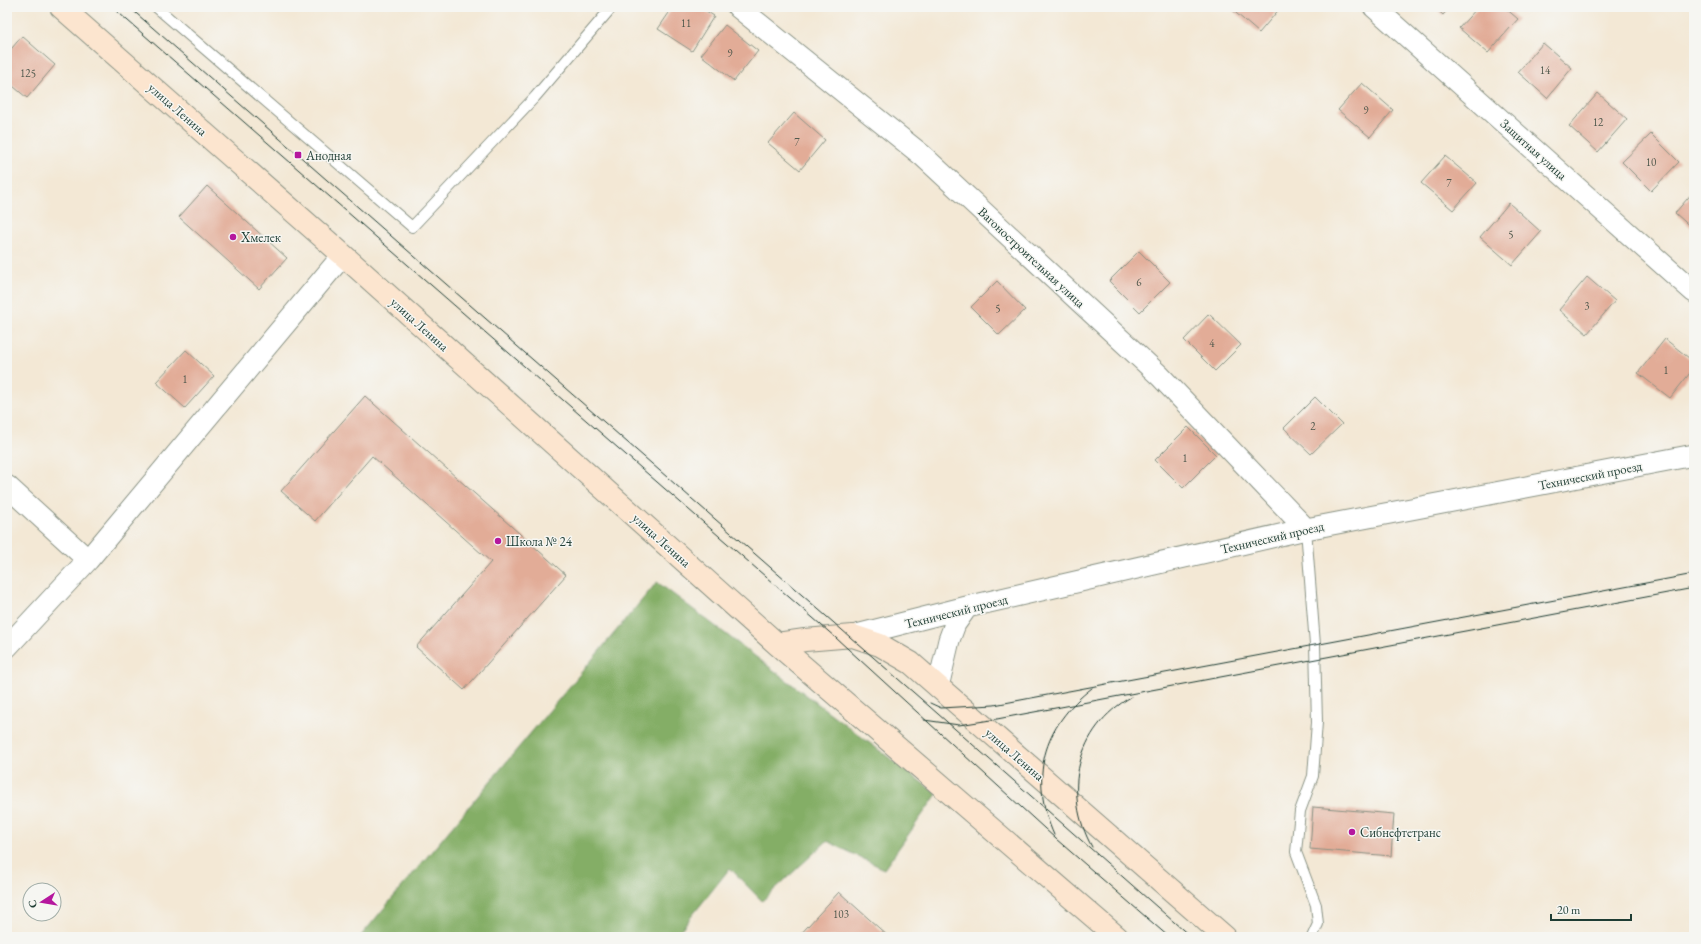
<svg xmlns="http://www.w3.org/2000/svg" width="1701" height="944" viewBox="0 0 1701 944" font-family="'EB Garamond',serif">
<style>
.forest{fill:#84ae66;stroke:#52764d}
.building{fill:#e2ac97}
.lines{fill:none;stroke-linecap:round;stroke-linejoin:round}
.service-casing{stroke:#899284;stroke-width:12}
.minor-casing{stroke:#899284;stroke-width:23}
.secondary-casing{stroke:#899284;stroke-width:24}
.service{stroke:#fff;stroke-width:10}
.minor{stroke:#fff;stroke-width:21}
.secondary{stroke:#fce5cf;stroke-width:22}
.tram{stroke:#1f3d34;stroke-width:1}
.poi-dot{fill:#b5179e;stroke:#f6f6f2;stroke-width:1.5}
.labels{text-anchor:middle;stroke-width:3;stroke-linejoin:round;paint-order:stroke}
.number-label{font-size:11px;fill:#50594d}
.street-label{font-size:13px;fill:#1f3d34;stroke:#f6f6f2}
.poi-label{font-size:13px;fill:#1f3d34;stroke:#f6f6f2;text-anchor:start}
</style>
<rect width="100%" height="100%" fill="#f6f6f2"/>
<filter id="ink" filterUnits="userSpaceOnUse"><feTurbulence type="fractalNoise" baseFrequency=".025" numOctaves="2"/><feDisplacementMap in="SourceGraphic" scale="8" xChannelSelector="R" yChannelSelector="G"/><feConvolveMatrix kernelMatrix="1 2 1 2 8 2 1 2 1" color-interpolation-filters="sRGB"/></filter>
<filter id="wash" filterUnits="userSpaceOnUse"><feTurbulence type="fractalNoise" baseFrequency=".012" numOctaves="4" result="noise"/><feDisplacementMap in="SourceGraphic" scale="16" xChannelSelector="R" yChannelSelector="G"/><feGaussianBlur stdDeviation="0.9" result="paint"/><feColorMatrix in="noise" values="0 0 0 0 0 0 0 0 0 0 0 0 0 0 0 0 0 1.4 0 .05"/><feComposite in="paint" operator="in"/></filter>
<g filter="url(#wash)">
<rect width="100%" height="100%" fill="#f3e8d5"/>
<path class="forest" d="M657,582L937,794L884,869L827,841L762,901L730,868L675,937H360Z"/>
<g id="blocks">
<path class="building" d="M673,7H700L714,16L692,51L658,29Z
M1229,7H1281L1259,33Z
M1434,7H1450L1443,15Z
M1478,7H1504L1518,19L1488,53L1459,28Z
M725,25L758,51L734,81L701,55Z
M22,36L55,65L27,98L7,81V54Z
M1543,43L1572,68L1547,98L1518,72Z
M1362,83L1393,110L1370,137L1338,110Z
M1598,93L1627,119L1598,152L1569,126Z
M794,113L825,140L800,170L768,143Z
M1651,134L1679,162L1651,191L1622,162Z
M1445,156L1477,183L1453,210L1421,183Z
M207,186L287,258L259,289L179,217Z
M1694,191V230L1675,213Z
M1509,203L1541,232L1512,265L1480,237Z
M1139,251L1170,282L1140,312L1109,281Z
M1587,277L1615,301L1587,334L1559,310Z
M997,281L1025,310L999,335L971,307Z
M1209,314L1241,345L1215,371L1184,340Z
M1665,339L1694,362V368L1670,398L1638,373Z
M186,350L214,376L185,408L156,382Z
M365,396L566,575L464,690L416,647L491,562L372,456L315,521L281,491Z
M1315,397L1342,424L1311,454L1284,428Z
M1188,427L1216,455L1183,488L1155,460Z
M1313,807L1394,814L1391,856L1310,849Z
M839,892L889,937H798Z"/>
</g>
</g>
<g filter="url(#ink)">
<use href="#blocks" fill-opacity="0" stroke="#899284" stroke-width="1"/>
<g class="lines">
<defs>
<path id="service" d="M156,7L412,227L535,97L612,7
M1306,529L1315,645L1317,722L1313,776L1300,811L1296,852L1316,905L1318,924L1312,937"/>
<path id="minor" d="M738,7L923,156L1160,376L1306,529
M1374,7L1694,292
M7,486L88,560
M853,636L967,607L1306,529L1694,455
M7,647L88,560L343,255
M938,687L949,640L955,624L967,607"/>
<path id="secondary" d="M61,7L343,255L777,644L1117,937
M777,644L805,640L853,636L880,645L911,663L1225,937"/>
</defs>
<use href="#service" class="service-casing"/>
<use href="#minor" class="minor-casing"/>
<use href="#secondary" class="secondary-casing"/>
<use href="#service" class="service"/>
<use href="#minor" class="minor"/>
<use href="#secondary" class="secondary"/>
<path class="tram" d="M112,7L836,638L1056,839L1169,937
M129,7L921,699L1191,937
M930,703L941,708L994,705L1694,574
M924,720L959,725L997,719L1694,588
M1054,835C1029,779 1042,726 1092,688
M1092,847C1062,793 1076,728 1131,697"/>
</g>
</g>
<g class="poi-dot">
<rect x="294" y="151" width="8" height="8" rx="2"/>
<circle cx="233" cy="237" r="4"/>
<circle cx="498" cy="541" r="4"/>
<circle cx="1352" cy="832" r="4"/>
</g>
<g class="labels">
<g class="number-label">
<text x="686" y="27">11</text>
<text x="730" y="57">9</text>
<text x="1545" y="74">14</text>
<text x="28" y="77">125</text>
<text x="1366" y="114">9</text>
<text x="1598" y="126">12</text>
<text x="797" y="146">7</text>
<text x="1651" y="166">10</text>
<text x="1449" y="187">7</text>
<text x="1511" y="238">5</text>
<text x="1139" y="286">6</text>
<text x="1587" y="310">3</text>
<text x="998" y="312">5</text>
<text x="1212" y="347">4</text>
<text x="1666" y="374">1</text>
<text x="185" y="383">1</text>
<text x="1313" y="430">2</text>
<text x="1185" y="462">1</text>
<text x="841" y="918">103</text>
</g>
<g class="street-label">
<text transform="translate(178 109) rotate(41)" y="5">улица Ленина</text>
<text transform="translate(1534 149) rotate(42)" y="5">Защитная улица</text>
<text transform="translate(1032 257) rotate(43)" y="5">Вагоностроительная улица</text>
<text transform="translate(420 324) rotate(42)" y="5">улица Ленина</text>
<text transform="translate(1590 475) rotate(-11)" y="5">Технический проезд</text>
<text transform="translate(1272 537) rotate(-13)" y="5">Технический проезд</text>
<text transform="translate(662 540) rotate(42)" y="5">улица Ленина</text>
<text transform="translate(956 611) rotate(-14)" y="5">Технический проезд</text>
<text transform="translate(1015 754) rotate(41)" y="5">улица Ленина</text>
</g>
<g class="poi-label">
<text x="306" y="160">Анодная</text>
<text x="241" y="242">Хмелек</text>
<text x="506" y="546">Школа № 24</text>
<text x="1360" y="837">Сибнефтетранс</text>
</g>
</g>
<rect width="1701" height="944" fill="none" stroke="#f6f6f2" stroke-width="24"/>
<g transform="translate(42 902) rotate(258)"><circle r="19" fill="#f6f6f2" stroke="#a0aca6"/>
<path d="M0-3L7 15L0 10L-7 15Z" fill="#b5179e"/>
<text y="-6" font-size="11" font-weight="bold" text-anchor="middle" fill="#1f3d34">С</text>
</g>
<path d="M1551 914v6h80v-6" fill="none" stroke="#1f3d34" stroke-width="2"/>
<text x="1557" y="914" font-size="12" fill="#1f3d34" stroke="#f6f6f2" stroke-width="3" paint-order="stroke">20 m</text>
</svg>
